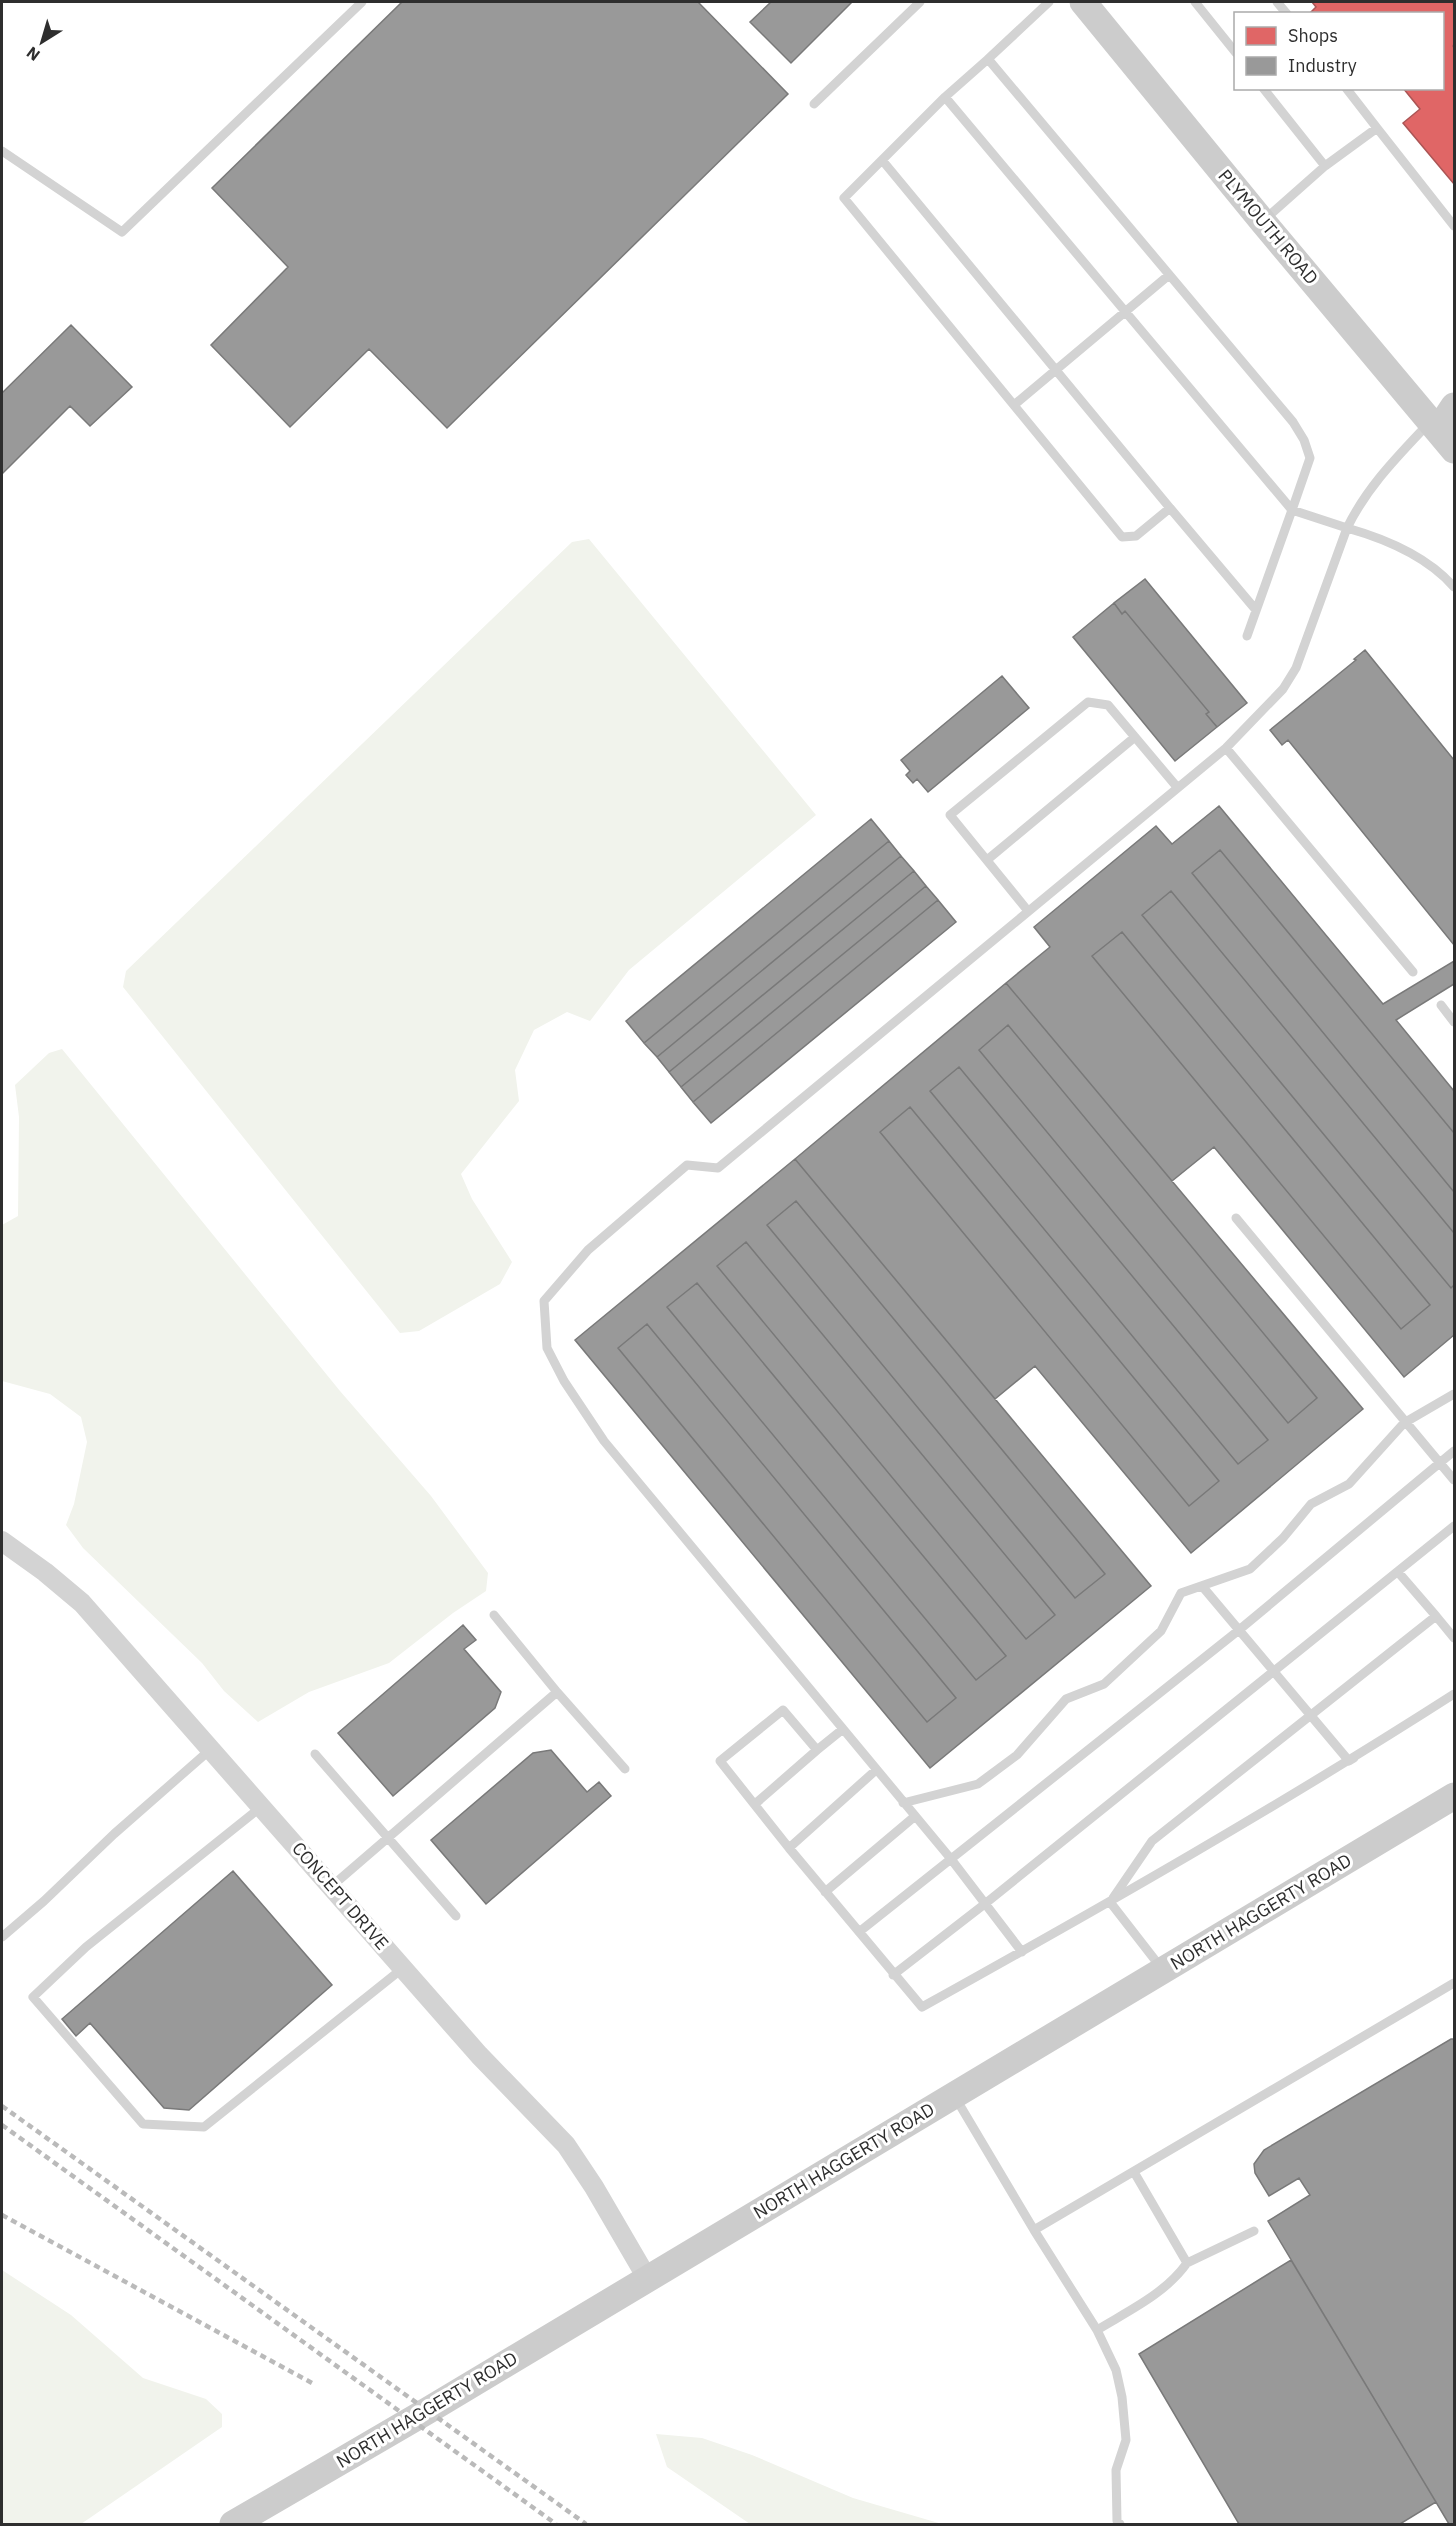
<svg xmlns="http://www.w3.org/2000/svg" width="1456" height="2526" viewBox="0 0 1456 2526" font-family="'IBM Plex Sans',sans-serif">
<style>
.green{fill:#f1f3ec}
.shops{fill:#e06666;stroke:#ab5555;stroke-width:1.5}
.industry{fill:#999;stroke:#797979;stroke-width:1.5;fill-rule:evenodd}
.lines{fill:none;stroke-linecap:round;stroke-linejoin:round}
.lane{stroke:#d3d3d3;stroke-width:9}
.street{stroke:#d3d3d3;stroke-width:20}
.secondary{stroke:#ccc;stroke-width:27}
.rail{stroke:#bababa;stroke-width:4.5;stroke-dasharray:6 4.5;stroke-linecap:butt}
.labels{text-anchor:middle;stroke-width:6;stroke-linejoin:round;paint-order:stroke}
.street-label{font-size:18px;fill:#2e2e2e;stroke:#fff}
</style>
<rect width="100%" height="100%" fill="#fff"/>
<path class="green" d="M589,539L816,815L629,970L590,1021L567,1012L534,1030L515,1070L519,1101L461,1174L472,1199L512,1262L500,1284L419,1331L400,1333L123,987L126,971L572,542Z
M62,1049L340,1391L431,1496L488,1573L486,1591L453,1613L389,1663L309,1692L258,1722L224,1691L202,1663L83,1548L66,1525L74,1504L87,1442L81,1417L50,1394L2,1381V1225L18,1216L19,1117L15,1085L49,1053Z
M2,2270L71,2315L143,2378L206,2399L222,2414V2427L81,2524H2Z
M656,2434L702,2438L752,2455L853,2498L942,2524H750L667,2467Z"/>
<path class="shops" d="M1312,2H1454V44L1453,46L1454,48V184L1403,123L1420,109L1403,88H1442V14H1309L1316,7Z"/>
<path class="industry" d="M402,2H698L788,94L447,428L369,349L290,427L211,345L288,267L212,188Z
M771,2H852L791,63L750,22Z
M71,325L132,387L90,426L70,406L2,474V393Z
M1145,579L1247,703L1217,727L1206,714L1209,712L1125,611L1122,614L1114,603Z
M1114,603L1122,614L1125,611L1209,712L1206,714L1217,727L1175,761L1073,637Z
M1365,650L1454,760V945L1288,740L1282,745L1270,730L1356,660L1354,659Z
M1002,676L1029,708L928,792L917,779L913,783L906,775L910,771L901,760Z
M1219,806L1383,1004L1454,961V984L1396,1020L1454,1091V1133L1220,850L1192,873L1454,1192V1233L1171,891L1142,915L1451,1288L1454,1285V1335L1404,1377L1214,1147L1172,1181L1006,983L1050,947L1034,927L1156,826L1172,844ZM1122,932L1430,1305L1401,1329L1092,956Z
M871,819L889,841L644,1043L626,1021Z
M889,841L901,856L657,1057L644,1043Z
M1220,850L1454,1133V1192L1192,873Z
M901,856L914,871L669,1072L657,1057Z
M914,871L926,886L681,1087L669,1072Z
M926,886L938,900L693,1102L681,1087Z
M1171,891L1454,1233V1285L1451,1288L1142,915Z
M938,900L956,922L711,1123L693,1102Z
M1122,932L1430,1305L1401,1329L1092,956Z
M1006,983L1363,1409L1191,1553L1035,1366L995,1399L795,1159ZM1008,1025L1317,1398L1288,1423L979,1050ZM959,1067L1268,1440L1238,1464L930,1091ZM910,1107L1219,1481L1189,1506L880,1132Z
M1008,1025L1317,1398L1288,1423L979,1050Z
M959,1067L1268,1440L1238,1464L930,1091Z
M910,1107L1219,1481L1189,1506L880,1132Z
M795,1159L1151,1586L930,1768L575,1340ZM796,1201L1105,1574L1075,1598L767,1225ZM746,1242L1055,1615L1026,1639L717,1266ZM697,1283L1006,1656L976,1680L667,1307ZM647,1324L956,1698L927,1722L618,1348Z
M796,1201L1105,1574L1075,1598L767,1225Z
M746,1242L1055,1615L1026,1639L717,1266Z
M697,1283L1006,1656L976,1680L667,1307Z
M647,1324L956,1698L927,1722L618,1348Z
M463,1625L476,1640L464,1649L501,1692L495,1708L393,1796L338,1733Z
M551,1750L587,1792L599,1782L611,1796L486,1904L431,1840L533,1753Z
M233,1871L332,1985L189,2110L164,2108L90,2023L76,2036L62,2019Z
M1451,2039H1454V2524H1449L1268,2221L1310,2195L1299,2178L1269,2196L1255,2173L1254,2164L1264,2150Z
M1291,2260L1436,2502L1400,2524H1239L1139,2354Z"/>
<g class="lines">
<path class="lane" d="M1049,2L988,59L1293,422L1304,440L1310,458L1292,510L1347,528C1367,487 1397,457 1428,424
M1195,2L1236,53
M1277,2L1287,14
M1263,88L1325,166
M1346,88L1377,128
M945,97L988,59
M814,104L920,2
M2,151L122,232L362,2
M882,160L1170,508
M1264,220L1325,166L1377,128L1454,226
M1014,405L1169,275
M1247,636L1292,510L945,97L844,198L1122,537L1136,536L1170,508L1256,610
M1226,748L1413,972
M987,860L1135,737
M1028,911L950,815L1088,702L1108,705L1177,787
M1441,1005L1454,1022
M1236,1218L1454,1480
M1398,1572L1436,1616
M1202,1586L1349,1761L1354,1758
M557,1692L625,1769
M843,1729L817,1750L783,1710L720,1761L789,1848L922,2007C1102,1907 1281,1805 1454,1694
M315,1754L456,1916
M903,1803L978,1784L1017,1755L1066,1699L1104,1684L1161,1631L1181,1593L1250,1569L1283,1538L1311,1504L1349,1484L1404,1423L1454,1394
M755,1804L817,1750
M261,1807L86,1947L33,1997L143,2124L204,2127L403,1968
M789,1848L876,1770
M332,1886L557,1692L494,1615
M825,1892L914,1817
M1113,1898L1152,1841L1436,1616L1454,1638
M1110,1902L1162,1969
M859,1932L1239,1630L1454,1451
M2,1937L44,1901L114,1834L211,1749
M1022,1952L951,1859L604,1441L564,1381L547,1348L544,1301L588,1250L687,1165L718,1168L1226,748L1283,689L1296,668L1347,528C1386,539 1427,556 1454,587
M893,1975L986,1903L1454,1526
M955,2097L1034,2230L1097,2330L1116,2370L1122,2397L1126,2440L1116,2470L1117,2521L1120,2524
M1034,2230L1454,1983
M1187,2263L1254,2231
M1097,2330C1128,2311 1165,2294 1187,2263L1134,2172"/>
<path class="street" d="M2,1541L45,1572L82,1603L479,2055L566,2145L594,2187L647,2278"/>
<path class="secondary" d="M1083,2L1263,222L1454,450
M1438,430L1454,406
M233,2524L427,2411L1454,1796"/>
<path class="rail" d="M2,2106L586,2524
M2,2125L556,2524
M2,2215L312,2383"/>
</g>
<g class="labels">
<g class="street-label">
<text transform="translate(1268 227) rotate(50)" y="6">PLYMOUTH ROAD</text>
<text transform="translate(340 1896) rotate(49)" y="6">CONCEPT DRIVE</text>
<text transform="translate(1261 1912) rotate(-31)" y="6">NORTH HAGGERTY ROAD</text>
<text transform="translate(844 2161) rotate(-31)" y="6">NORTH HAGGERTY ROAD</text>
<text transform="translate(427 2410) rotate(-31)" y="6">NORTH HAGGERTY ROAD</text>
</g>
</g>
<rect width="1456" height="2526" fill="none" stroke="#2e2e2e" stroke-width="6"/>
<rect x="1234" y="12" width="210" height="78" fill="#ffffff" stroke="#ababab" stroke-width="1.5"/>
<rect x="1246" y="27" width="30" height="18" fill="#e06666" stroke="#ababab" stroke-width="1.5"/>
<text x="1288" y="42" font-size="18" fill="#2e2e2e">Shops</text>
<rect x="1246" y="57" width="30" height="18" fill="#999999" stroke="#ababab" stroke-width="1.5"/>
<text x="1288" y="72" font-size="18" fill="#2e2e2e">Industry</text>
<g transform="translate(42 42) rotate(217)" stroke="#ffffff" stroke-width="4.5" paint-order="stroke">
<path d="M0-4.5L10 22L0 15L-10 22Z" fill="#2e2e2e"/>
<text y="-9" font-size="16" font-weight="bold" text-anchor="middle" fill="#2e2e2e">N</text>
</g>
</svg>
